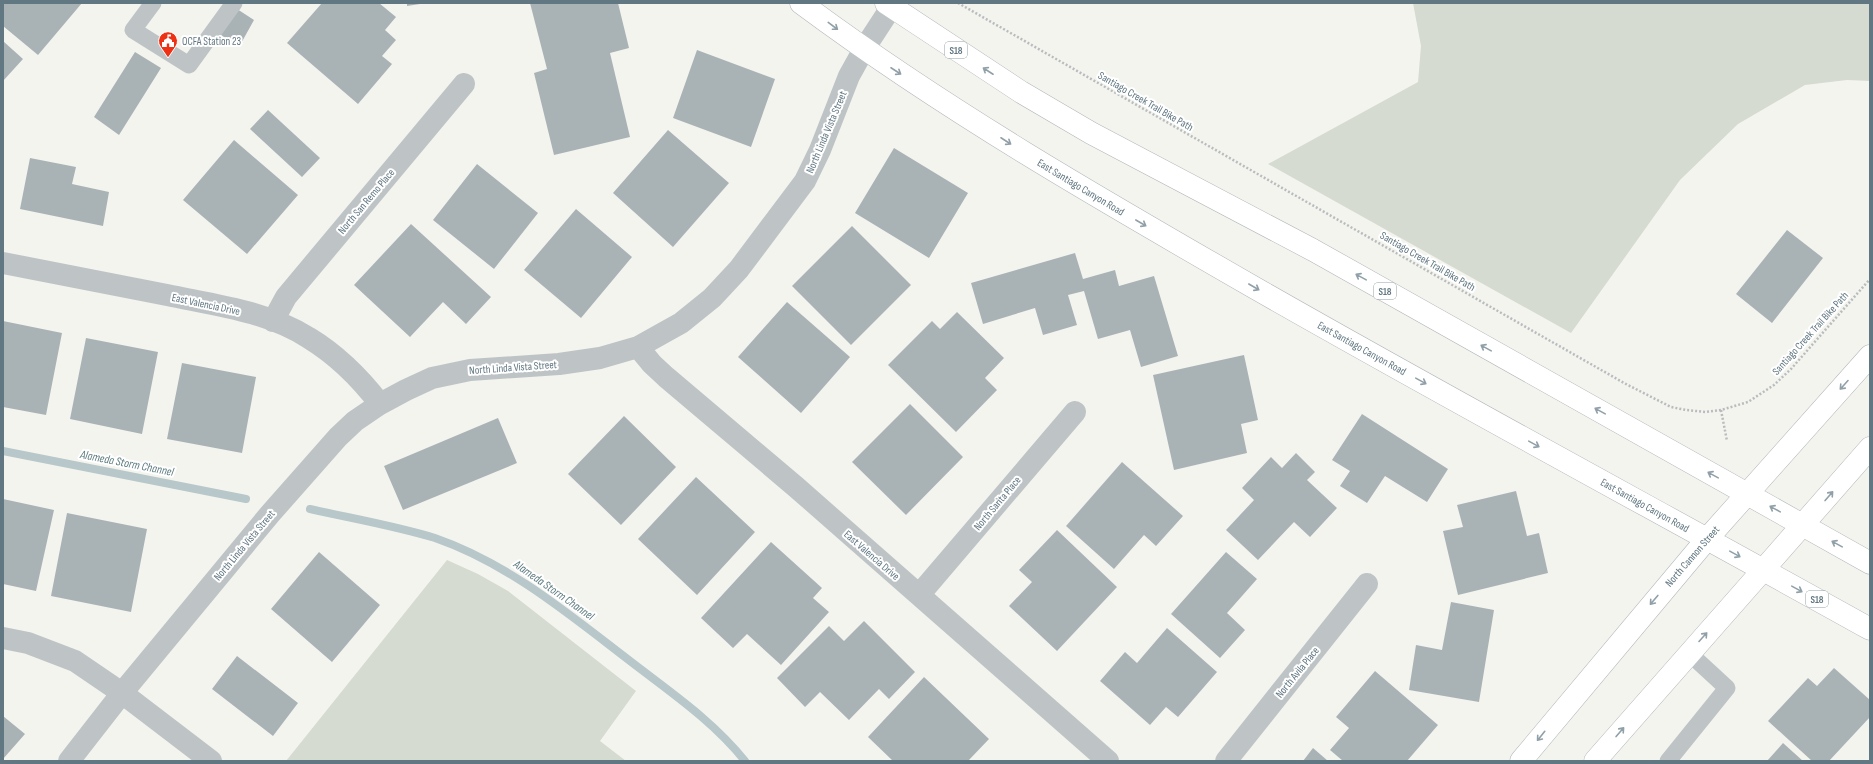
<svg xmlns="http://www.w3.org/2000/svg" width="1873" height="764" viewBox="0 0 1873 764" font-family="'Sofia Sans Condensed',sans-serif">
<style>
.green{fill:#d5dbd0}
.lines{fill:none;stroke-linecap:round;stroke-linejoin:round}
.stream{stroke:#b7c7ca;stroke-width:8}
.building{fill:#a9b3b6}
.secondary-casing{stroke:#b1b8bb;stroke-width:23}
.primary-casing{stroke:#b2b7ba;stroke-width:23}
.path{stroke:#b8bcbe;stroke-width:2.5;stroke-dasharray:2 2;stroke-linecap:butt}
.lane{stroke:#bec4c6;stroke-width:17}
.street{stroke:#bec4c6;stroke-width:22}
.secondary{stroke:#fff;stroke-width:22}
.primary{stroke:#fff;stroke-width:22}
.oneway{stroke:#90a0a8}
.labels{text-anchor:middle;stroke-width:4;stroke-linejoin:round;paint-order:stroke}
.shield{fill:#fff;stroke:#90a0a8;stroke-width:1}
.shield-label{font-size:10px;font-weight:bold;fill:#617782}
.poi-label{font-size:11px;fill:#617782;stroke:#fff;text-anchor:start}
.street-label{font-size:11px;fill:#617782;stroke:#fff}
.water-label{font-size:12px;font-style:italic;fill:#5c7b80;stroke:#fff}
</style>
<rect width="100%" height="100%" fill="#f4f4ef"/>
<path class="green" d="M1413,3H1870V81L1847,80L1805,85L1738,124L1680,180L1571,333L1268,164L1418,82L1421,46Z
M447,560L478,574L508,591L636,691L600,741L626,761H286Z"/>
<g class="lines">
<path class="stream" d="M3,451L246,499
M310,509C350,518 396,526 435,538C510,564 571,616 634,664C673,694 714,722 745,761"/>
</g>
<path class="building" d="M3,3H82L38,55L3,26Z
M322,3H379L396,17L385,30L396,40L382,56L392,64L358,104L287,43Z
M407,3H420V4L407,6Z
M530,3H618L629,48L610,53L630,137L554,155L534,73L547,69Z
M234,7L254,20L239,47L218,33Z
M3,41L23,59L3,81Z
M697,50L775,79L751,147L673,118Z
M135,52L161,68L119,135L94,117Z
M268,110L320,158L302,177L250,129Z
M668,130L729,183L673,247L613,193Z
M234,140L298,195L247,254L183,200Z
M894,148L968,193L929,258L855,213Z
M30,158L76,167L72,184L109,192L103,226L20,209Z
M477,164L538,213L494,269L433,220Z
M576,209L632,257L581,318L524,270Z
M411,224L491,297L466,324L443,302L410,337L354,285Z
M852,226L911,285L851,345L792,286Z
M1787,230L1823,258L1772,323L1736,294Z
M1075,253L1083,279L1115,270L1119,286L1154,276L1178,356L1141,367L1130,330L1098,339L1084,291L1068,295L1077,325L1043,335L1035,308L983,324L971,283Z
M787,302L850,357L801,413L738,357Z
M957,312L1004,358L985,378L997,390L956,432L888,365L932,321L940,329Z
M3,321L62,333L46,415L3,407Z
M86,338L158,352L142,434L70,419Z
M1244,355L1258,420L1241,424L1247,453L1174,470L1153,375Z
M182,363L256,377L242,453L167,439Z
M910,404L963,457L906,515L852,462Z
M1362,414L1448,469L1427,502L1385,476L1367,503L1340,486L1350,471L1332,460Z
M624,416L676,467L621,525L568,474Z
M498,418L517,463L403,510L384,466Z
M1296,453L1315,472L1307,480L1337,508L1310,537L1294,522L1258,560L1226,530L1254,500L1242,488L1271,457L1282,468Z
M1122,462L1183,516L1156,546L1144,535L1114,569L1066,526Z
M696,477L755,532L697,595L638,539Z
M1516,491L1527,536L1539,533L1548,573L1458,595L1443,531L1463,527L1457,505Z
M3,499L54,510L36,591L3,584Z
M67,513L147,529L131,612L51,596Z
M1057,530L1117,587L1057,651L1009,606L1032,582L1019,570Z
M771,542L822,588L813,598L829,612L781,665L747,634L733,648L701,618Z
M319,552L380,605L332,662L271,609Z
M1226,552L1257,579L1227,613L1245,630L1220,658L1171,614Z
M1451,602L1494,610L1479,702L1409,690L1416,645L1442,650Z
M864,621L915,672L889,699L879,689L849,720L820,692L805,707L777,678L829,626L844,641Z
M1167,628L1217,672L1178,717L1166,707L1150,725L1100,681L1125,652L1137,663Z
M237,656L298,703L273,736L212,689Z
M1834,668L1870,700V717L1829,761H1812L1768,721L1808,678L1817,686Z
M1375,671L1438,725L1407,761H1343L1330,750L1349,728L1336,717Z
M924,677L989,739L968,761H893L868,737Z
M3,716L25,734L3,759Z
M1783,743L1803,761H1767Z
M1313,748L1328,761H1303Z"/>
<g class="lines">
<defs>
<path id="secondary" d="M1521,761L1707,539
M1595,761L1763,570"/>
<path id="primary" d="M801,3C945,110 1100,199 1255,288C1458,404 1665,515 1870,629
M886,3L1021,92L1091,133L1313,250L1870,563
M1707,539L1870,356
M1763,570L1870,448"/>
</defs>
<use href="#secondary" class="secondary-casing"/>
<use href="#primary" class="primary-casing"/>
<path class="path" d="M958,3L1624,383L1671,407L1686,410L1706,412L1721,410L1748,402L1774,385L1791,369L1870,279
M1721,410L1727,441"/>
<path class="lane" d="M153,3L133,30L189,65L234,3
M1668,761L1727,688L1689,653"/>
<path class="street" d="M3,263C58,274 112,284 167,295C215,305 267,311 309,338C337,355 360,378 380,404
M273,321L286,297L464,84
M638,347L652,364L666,377L796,487L1108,761
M919,595L1075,412
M3,638L28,643L75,661L122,693L211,761
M69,761L122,693L270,514L338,437L355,421L380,404L406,390L432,378L470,370L559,364L600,358L638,347L681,323L712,298L739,269L805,181L820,150L849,76L864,49L894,3
M1226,761L1367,584"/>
<use href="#secondary" class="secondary"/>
<use href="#primary" class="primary"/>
</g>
<defs><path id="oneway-shaft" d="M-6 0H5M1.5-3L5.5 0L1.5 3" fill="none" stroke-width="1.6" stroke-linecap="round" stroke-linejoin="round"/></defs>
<g class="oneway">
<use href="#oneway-shaft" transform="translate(833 26) rotate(37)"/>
<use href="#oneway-shaft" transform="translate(896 71) rotate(33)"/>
<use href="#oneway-shaft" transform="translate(988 71) rotate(-147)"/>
<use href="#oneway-shaft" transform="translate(1006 141) rotate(33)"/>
<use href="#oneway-shaft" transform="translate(1141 223) rotate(30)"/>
<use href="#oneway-shaft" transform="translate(1361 277) rotate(-151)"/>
<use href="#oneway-shaft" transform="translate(1254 287) rotate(30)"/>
<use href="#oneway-shaft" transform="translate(1486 348) rotate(-151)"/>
<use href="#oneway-shaft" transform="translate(1421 381) rotate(29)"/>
<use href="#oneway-shaft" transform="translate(1844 385) rotate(132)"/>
<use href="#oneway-shaft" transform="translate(1600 411) rotate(-151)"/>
<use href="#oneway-shaft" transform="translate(1534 444) rotate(29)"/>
<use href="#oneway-shaft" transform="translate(1713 475) rotate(-151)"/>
<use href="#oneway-shaft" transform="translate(1829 496) rotate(-49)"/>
<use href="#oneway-shaft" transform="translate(1775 509) rotate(-151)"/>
<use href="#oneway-shaft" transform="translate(1837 544) rotate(-151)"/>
<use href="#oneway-shaft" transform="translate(1735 554) rotate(29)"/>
<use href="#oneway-shaft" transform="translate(1797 589) rotate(29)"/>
<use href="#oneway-shaft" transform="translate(1654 600) rotate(130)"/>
<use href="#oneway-shaft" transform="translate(1703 637) rotate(-48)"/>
<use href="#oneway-shaft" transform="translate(1620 732) rotate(-49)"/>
<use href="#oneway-shaft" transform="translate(1541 736) rotate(129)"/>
</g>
<defs>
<symbol id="civic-pin" viewBox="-11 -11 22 30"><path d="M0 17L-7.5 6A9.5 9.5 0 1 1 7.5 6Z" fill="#ee3115" stroke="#fff"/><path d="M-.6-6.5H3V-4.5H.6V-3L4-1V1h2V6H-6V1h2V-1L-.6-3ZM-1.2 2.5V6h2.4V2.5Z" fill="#fff"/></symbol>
</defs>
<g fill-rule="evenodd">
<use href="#civic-pin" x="157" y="30" width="22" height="30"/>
</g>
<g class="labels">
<g class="shield">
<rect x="945" y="42" width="22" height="16" rx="3"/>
<rect x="1374" y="283" width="22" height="16" rx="3"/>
<rect x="1806" y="591" width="22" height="16" rx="3"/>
</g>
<g class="shield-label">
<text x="956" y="54">S18</text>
<text x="1385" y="295">S18</text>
<text x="1817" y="603">S18</text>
</g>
<g class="poi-label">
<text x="182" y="45">OCFA Station 23</text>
</g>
<g class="street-label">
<text transform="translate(1146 101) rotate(30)" y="4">Santiago Creek Trail Bike Path</text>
<text transform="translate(826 132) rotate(-67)" y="4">North Linda Vista Street</text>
<text transform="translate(1081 187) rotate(31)" y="4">East Santiago Canyon Road</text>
<text transform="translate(366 201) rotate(-50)" y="4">North San Remo Place</text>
<text transform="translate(1428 261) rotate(30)" y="4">Santiago Creek Trail Bike Path</text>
<text transform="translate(206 304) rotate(12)" y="4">East Valencia Drive</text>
<text transform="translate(1810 333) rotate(-48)" y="4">Santiago Creek Trail Bike Path</text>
<text transform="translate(1362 348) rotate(29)" y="4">East Santiago Canyon Road</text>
<text transform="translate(513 367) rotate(-4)" y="4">North Linda Vista Street</text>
<text transform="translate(997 503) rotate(-50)" y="4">North Sarita Place</text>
<text transform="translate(1645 505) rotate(29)" y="4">East Santiago Canyon Road</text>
<text transform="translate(244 545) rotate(-50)" y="4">North Linda Vista Street</text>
<text transform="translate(872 555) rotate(41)" y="4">East Valencia Drive</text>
<text transform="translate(1692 556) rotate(-49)" y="4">North Cannon Street</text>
<text transform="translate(1297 672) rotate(-51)" y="4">North Avila Place</text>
</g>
<g class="water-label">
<text transform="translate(127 463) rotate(11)" y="4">Alameda Storm Channel</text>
<text transform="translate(554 590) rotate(35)" y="4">Alameda Storm Channel</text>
</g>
</g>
<rect width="1873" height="764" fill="none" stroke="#617782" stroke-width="8"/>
</svg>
